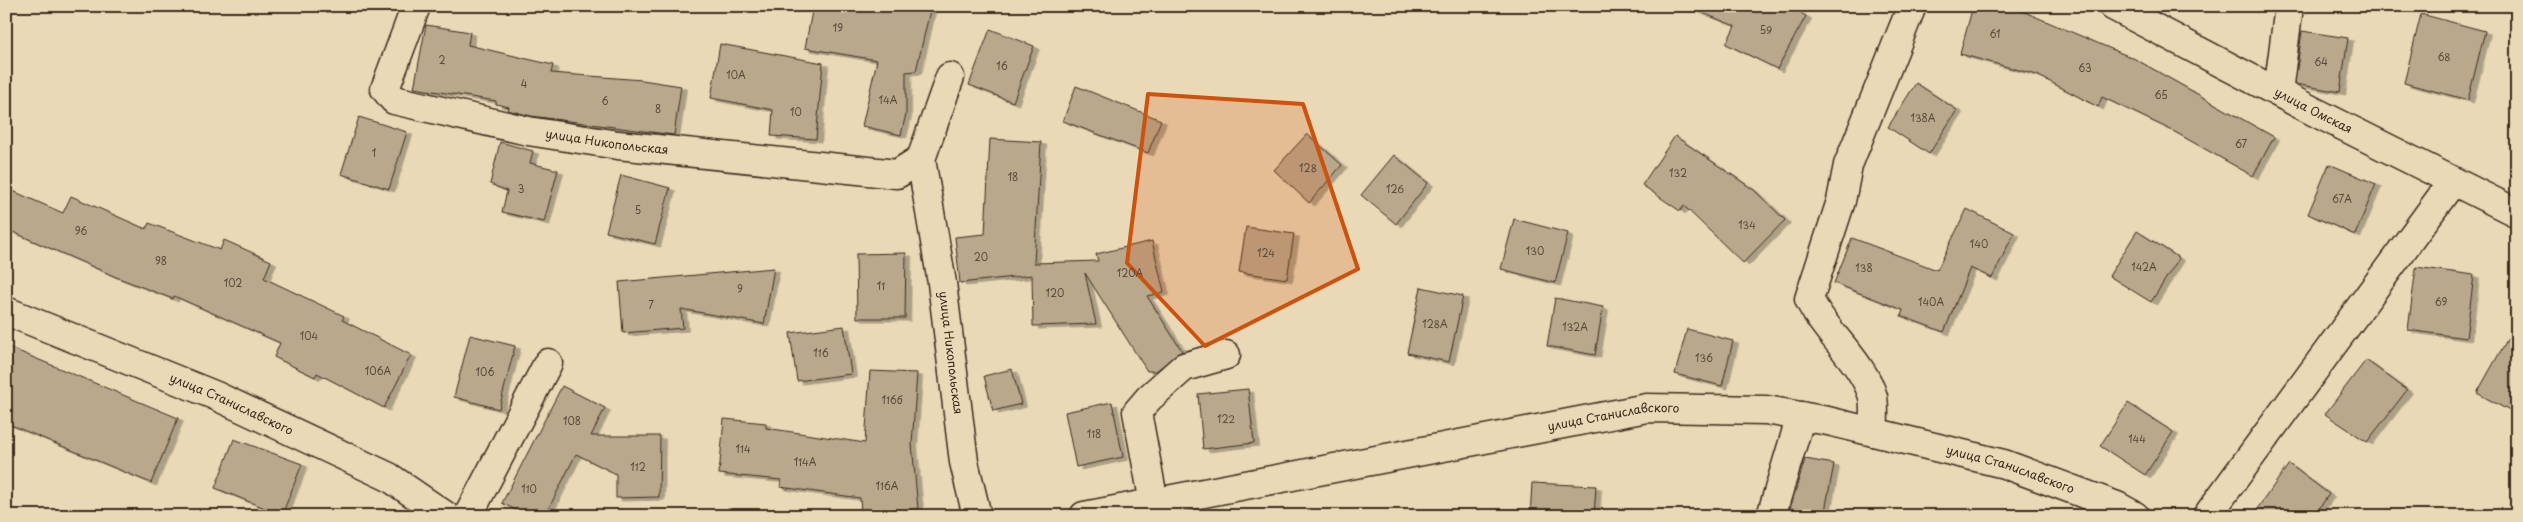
<svg xmlns="http://www.w3.org/2000/svg" width="2523" height="522" viewBox="0 0 2523 522" font-family="'Playpen Sans',sans-serif">
<style>
.building{fill:#b9a88c;stroke:#3b2a1e;filter:url(#shadow)}
.lines{fill:none;stroke-linecap:round;stroke-linejoin:round}
.minor-casing{stroke:#3b2a1e;stroke-width:31}
.minor{stroke:#ead9b6;stroke-width:28}
.marked{fill:#ce520f;fill-opacity:0.2;stroke:#ce520f;stroke-width:4;stroke-linejoin:round}
.labels{text-anchor:middle;stroke-width:5;stroke-linejoin:round;paint-order:stroke}
.number-label{font-size:10px;fill:#5a4a3a}
.street-label{font-size:12px;fill:#3b2a1e;stroke:#ead9b6}
</style>
<defs>
<filter id="shadow"><feDropShadow dx="5.5" dy="3" stdDeviation="0" flood-color="#0004"/></filter>
</defs>
<rect width="100%" height="100%" fill="#ead9b6"/>
<filter id="ink" filterUnits="userSpaceOnUse"><feTurbulence type="fractalNoise" baseFrequency=".02" numOctaves="2"/><feDisplacementMap in="SourceGraphic" scale="10" xChannelSelector="R" yChannelSelector="G"/><feConvolveMatrix kernelMatrix="1 2 1 2 8 2 1 2 1" color-interpolation-filters="sRGB"/></filter>
<g filter="url(#ink)">
<path class="building" d="M813,6H862L893,12L894,6H931L916,71L906,72V114L901,135L862,126L877,60L805,48Z
M1690,6H1789L1806,16L1777,69L1726,44L1735,26L1690,8Z
M1973,6H2004L2022,11L2135,59L2274,137L2253,176L2173,131L2102,97L2098,107L2037,75L1960,54Z
M2421,14L2485,31L2468,100L2404,83Z
M426,25L470,32L468,45L553,65L551,73L642,80L681,86L674,135L531,116L508,110L509,107L496,104V101L414,88Z
M990,29L1034,46L1013,102L969,85Z
M2302,31L2348,38L2340,92L2295,84Z
M720,44L823,63L816,139L771,136L773,110L711,98Z
M1916,83L1957,110L1929,154L1888,127Z
M1076,86L1161,120L1148,153L1063,121Z
M359,117L407,132L389,189L341,174Z
M1307,134L1342,165L1309,203L1274,170Z
M1675,136L1754,190L1785,220L1743,263L1684,206L1680,211L1642,185Z
M990,139L1041,142L1034,263L1098,261L1096,254L1152,241L1164,292L1147,296L1182,351L1156,371H1147L1085,273L1096,324L1033,326L1032,275L960,283L955,237L985,234Z
M500,142L533,151L530,163L558,170L544,222L502,212L507,191L490,184Z
M1394,155L1428,183L1396,224L1361,195Z
M2329,164L2376,184L2355,235L2308,214Z
M621,175L670,188L655,244L606,232Z
M6,188L63,213L71,196L146,229L149,223L220,250L224,240L271,261L264,278L344,316L342,320L411,355L384,408L317,373L315,377L274,357L280,343L174,296L173,299L116,277L6,229Z
M1967,209L2014,233L1992,278L1970,268L1944,332L1901,316L1903,310L1834,283L1852,238L1937,270Z
M1514,219L1568,233L1555,283L1501,269Z
M1246,227L1294,234L1287,279L1239,272Z
M2137,231L2179,258L2151,302L2109,276Z
M906,253L905,318H857L856,254Z
M2416,267L2474,275L2466,338L2408,330Z
M774,268L764,324L681,309L683,328L623,333L619,282Z
M1421,287L1463,296L1449,362L1407,353Z
M1555,298L1603,307L1595,355L1547,346Z
M2517,322V415L2477,393Z
M844,326L851,374L797,381L790,333Z
M1687,329L1733,341L1722,386L1675,374Z
M470,335L515,346L499,409L454,397Z
M6,346L178,418L151,483L6,423Z
M2366,360L2407,390L2367,442L2325,414Z
M1012,369L1021,404L993,411L984,376Z
M870,371L917,373L912,444L918,509L861,514L860,498L780,487L781,480L719,474L724,419L766,423V428L865,443Z
M562,386L605,408L591,436H660L659,497L616,498V474L576,454L545,516H527L502,503Z
M1248,389L1254,443L1203,449L1198,394Z
M1112,402L1123,457L1076,467L1065,412Z
M2128,403L2173,432L2145,475L2100,446Z
M234,439L302,464L282,515L215,488Z
M1805,459L1834,464L1824,516L1789,512Z
M2289,464L2329,494L2314,516H2252Z
M1532,483L1596,486L1594,516H1530Z"/>
<g class="lines">
<defs>
<g id="minor">
<path id="s1" d="M416,6L385,89L394,100L528,131L618,145L897,174L921,159L950,77"/>
<path id="s2" d="M2113,6L2315,112L2517,213"/>
<path d="M2278,92L2289,6"/>
<path id="s3" d="M921,159L942,283L964,462L977,516"/>
<path id="s4" d="M6,311L214,395L389,477L446,516"/>
<path d="M1874,432C1873,421 1875,407 1873,397C1864,363 1825,333 1809,299L1841,201L1848,165L1912,6"/>
<path d="M1154,503L1137,412L1149,398L1184,367L1226,355"/>
<path d="M468,516L548,363"/>
<path id="s5" d="M1084,516L1647,408L1766,410L1828,421L2004,464L2117,506L2135,516"/>
<path d="M1771,516L1801,416"/>
<path d="M2207,516L2453,181"/>
</g>
</defs>
<use href="#minor" class="minor-casing"/>
<use href="#minor" class="minor"/>
</g>
</g>
<path class="marked" d="M1148,94L1303,104L1358,269L1205,346L1127,263Z"/>
<g class="labels">
<g class="number-label">
<text x="838" y="32">19</text>
<text x="1766" y="34">59</text>
<text x="1995" y="38">61</text>
<text x="2444" y="61">68</text>
<text x="442" y="64">2</text>
<text x="2321" y="66">64</text>
<text x="1002" y="70">16</text>
<text x="2085" y="72">63</text>
<text x="736" y="79">10А</text>
<text x="524" y="88">4</text>
<text x="2161" y="99">65</text>
<text x="888" y="104">14А</text>
<text x="605" y="105">6</text>
<text x="658" y="113">8</text>
<text x="796" y="116">10</text>
<text x="1923" y="122">138А</text>
<text x="2241" y="148">67</text>
<text x="374" y="157">1</text>
<text x="1308" y="172">128</text>
<text x="1678" y="177">132</text>
<text x="1013" y="181">18</text>
<text x="521" y="193">3</text>
<text x="1395" y="193">126</text>
<text x="2342" y="203">67А</text>
<text x="638" y="214">5</text>
<text x="1747" y="229">134</text>
<text x="81" y="235">96</text>
<text x="1979" y="248">140</text>
<text x="1535" y="255">130</text>
<text x="1266" y="257">124</text>
<text x="981" y="261">20</text>
<text x="161" y="265">98</text>
<text x="2144" y="271">142А</text>
<text x="1864" y="272">138</text>
<text x="1130" y="277">120А</text>
<text x="233" y="287">102</text>
<text x="881" y="290">11</text>
<text x="740" y="293">9</text>
<text x="1055" y="297">120</text>
<text x="1931" y="306">140А</text>
<text x="2441" y="306">69</text>
<text x="651" y="309">7</text>
<text x="1435" y="328">128А</text>
<text x="1575" y="331">132А</text>
<text x="309" y="340">104</text>
<text x="821" y="357">116</text>
<text x="1704" y="362">136</text>
<text x="378" y="375">106А</text>
<text x="485" y="376">106</text>
<text x="892" y="404">116б</text>
<text x="1226" y="423">122</text>
<text x="572" y="425">108</text>
<text x="1094" y="438">118</text>
<text x="2137" y="443">144</text>
<text x="743" y="453">114</text>
<text x="805" y="466">114А</text>
<text x="638" y="471">112</text>
<text x="887" y="490">116А</text>
<text x="529" y="493">110</text>
</g>
<g class="street-label">
<text dy="4" stroke="none"><textPath href="#s2" startOffset="226">улица Омская</textPath></text>
<text dy="4" stroke="none"><textPath href="#s1" startOffset="320">улица Никопольская</textPath></text>
<text dy="4" stroke="none"><textPath href="#s3" startOffset="196">улица Никопольская</textPath></text>
<text dy="4" stroke="none"><textPath href="#s4" startOffset="244">улица Станиславского</textPath></text>
<text dy="4" stroke="none"><textPath href="#s5" startOffset="539">улица Станиславского</textPath></text>
<text dy="4" stroke="none"><textPath href="#s5" startOffset="944">улица Станиславского</textPath></text>
</g>
</g>
<rect width="2523" height="522" fill="none" stroke="#ead9b6" stroke-width="25"/>
<rect x="12" y="12" width="2498" height="497" fill="none" stroke="#3b2a1e" stroke-width="2" filter="url(#ink)"/>
</svg>
